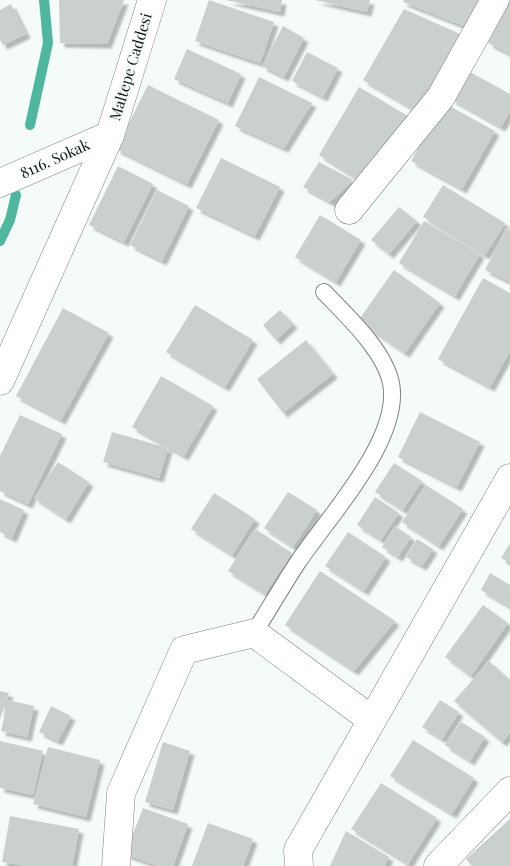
<svg xmlns="http://www.w3.org/2000/svg" width="510" height="866" viewBox="0 0 510 866" font-family="'Playfair Display',serif">
<style>
.lines{fill:none;stroke-linecap:round;stroke-linejoin:round}
.stream{stroke:#50b79f;stroke-width:10}
.building{fill:#cad0ce;filter:url(#shadow)}
.service-casing{stroke:#7f8483;stroke-width:18}
.minor-casing{stroke:#7f8483;stroke-width:29}
.tertiary-casing{stroke:#7f8483;stroke-width:29}
.service{stroke:#fff;stroke-width:16}
.minor{stroke:#fff;stroke-width:28}
.tertiary{stroke:#fff;stroke-width:28}
.labels{text-anchor:middle;stroke-width:4;stroke-linejoin:round;paint-order:stroke}
.street-label{font-size:15px;fill:#141615;stroke:#f5fbf9}
</style>
<defs>
<filter id="shadow"><feDropShadow dx="4.5" dy="4.5" stdDeviation="1" flood-color="#0004"/></filter>
</defs>
<rect width="100%" height="100%" fill="#f5fbf9"/>
<g class="lines">
<path class="stream" d="M30,125L48,43L44,0
M0,241L10,220L16,195"/>
</g>
<path class="building" d="M59,0H124L107,44L60,43Z
M209,0L274,22L260,63L195,41Z
M226,0H282L280,12Z
M315,0H370L367,12Z
M404,0H481L469,28L403,2Z
M510,1V54L488,43Z
M11,4L26,34L3,45L0,40V10Z
M404,9L465,36L415,110L363,80Z
M283,26L304,38L284,77L262,66Z
M187,49L241,74L228,103L174,79Z
M307,52L338,68L323,97L292,81Z
M468,71L510,94V111L501,127L451,99Z
M259,77L312,103L284,148L235,126Z
M148,85L219,120L187,184L116,149Z
M359,87L413,119L356,178L319,155Z
M444,103L495,131L462,189L411,161Z
M221,158L280,187L255,236L196,208Z
M319,162L353,180L330,202L303,187Z
M118,166L153,184L124,242L89,225Z
M443,185L505,223L485,255L423,217Z
M157,190L189,206L162,261L130,245Z
M399,207L417,221L389,254L371,240Z
M320,215L361,240L336,282L295,257Z
M424,221L480,254L455,296L399,263Z
M506,228L510,230V282L485,270Z
M394,270L440,303L405,353L358,321Z
M483,278L510,293V351L490,387L438,359Z
M195,305L253,340L225,387L166,352Z
M63,308L109,333L61,420L16,396Z
M280,310L293,324L276,340L263,325Z
M306,340L333,374L283,413L257,379Z
M161,376L213,406L184,456L132,427Z
M420,412L480,442L457,487L398,457Z
M20,415L62,434L28,504L0,491V456Z
M112,432L168,448L159,478L103,462Z
M58,462L89,482L66,519L34,498Z
M394,463L422,481L403,510L375,492Z
M426,485L463,509L439,546L402,522Z
M288,492L317,510L293,547L264,528Z
M214,493L255,519L232,555L191,529Z
M375,497L399,513L381,540L357,525Z
M0,499L24,510L12,538L0,532Z
M395,526L411,537L398,557L382,547Z
M255,529L292,553L265,594L228,571Z
M348,532L386,557L364,591L325,566Z
M417,539L433,549L422,566L406,557Z
M510,543V563L501,558Z
M320,571L395,621L354,671L285,625Z
M490,573L510,585V607L481,590Z
M483,605L508,623L471,676L445,657Z
M489,661L510,680V733L502,742L454,701Z
M0,691L9,693L0,719Z
M8,700L34,706L27,737L1,731Z
M440,700L459,712L442,739L422,727Z
M51,706L71,716L58,741L39,732Z
M461,722L485,737L470,761L445,745Z
M413,740L474,778L452,814L390,776Z
M0,741L43,751L33,795L0,788Z
M163,742L190,751L173,810L145,802Z
M48,747L100,760L86,817L33,804Z
M381,783L437,818L408,864L351,829Z
M143,808L188,824L173,866H158L125,854Z
M10,816L79,829L72,866H26L2,862Z
M510,819V866H472L466,859Z
M208,823L253,839L243,866H192Z
M346,831L389,857L384,866H330Z"/>
<g class="lines">
<defs>
<path id="service" d="M254,633C269,609 283,585 298,562C328,517 402,439 391,383C384,350 347,316 324,292"/>
<path id="minor" d="M349,210L441,97L495,0
M0,381L110,135
M116,866L121,793L184,650L254,633L372,720
M299,866L298,850L510,478
M438,866L510,791"/>
<path id="tertiary" d="M0,183L110,135L152,0"/>
</defs>
<use href="#service" class="service-casing"/>
<use href="#minor" class="minor-casing"/>
<use href="#tertiary" class="tertiary-casing"/>
<use href="#service" class="service"/>
<use href="#minor" class="minor"/>
<use href="#tertiary" class="tertiary"/>
</g>
<g class="labels">
<g class="street-label">
<text transform="translate(131 67) rotate(-73)" y="5">Maltepe Caddesi</text>
<text transform="translate(55 159) rotate(-24)" y="5">8116. Sokak</text>
</g>
</g>
</svg>
